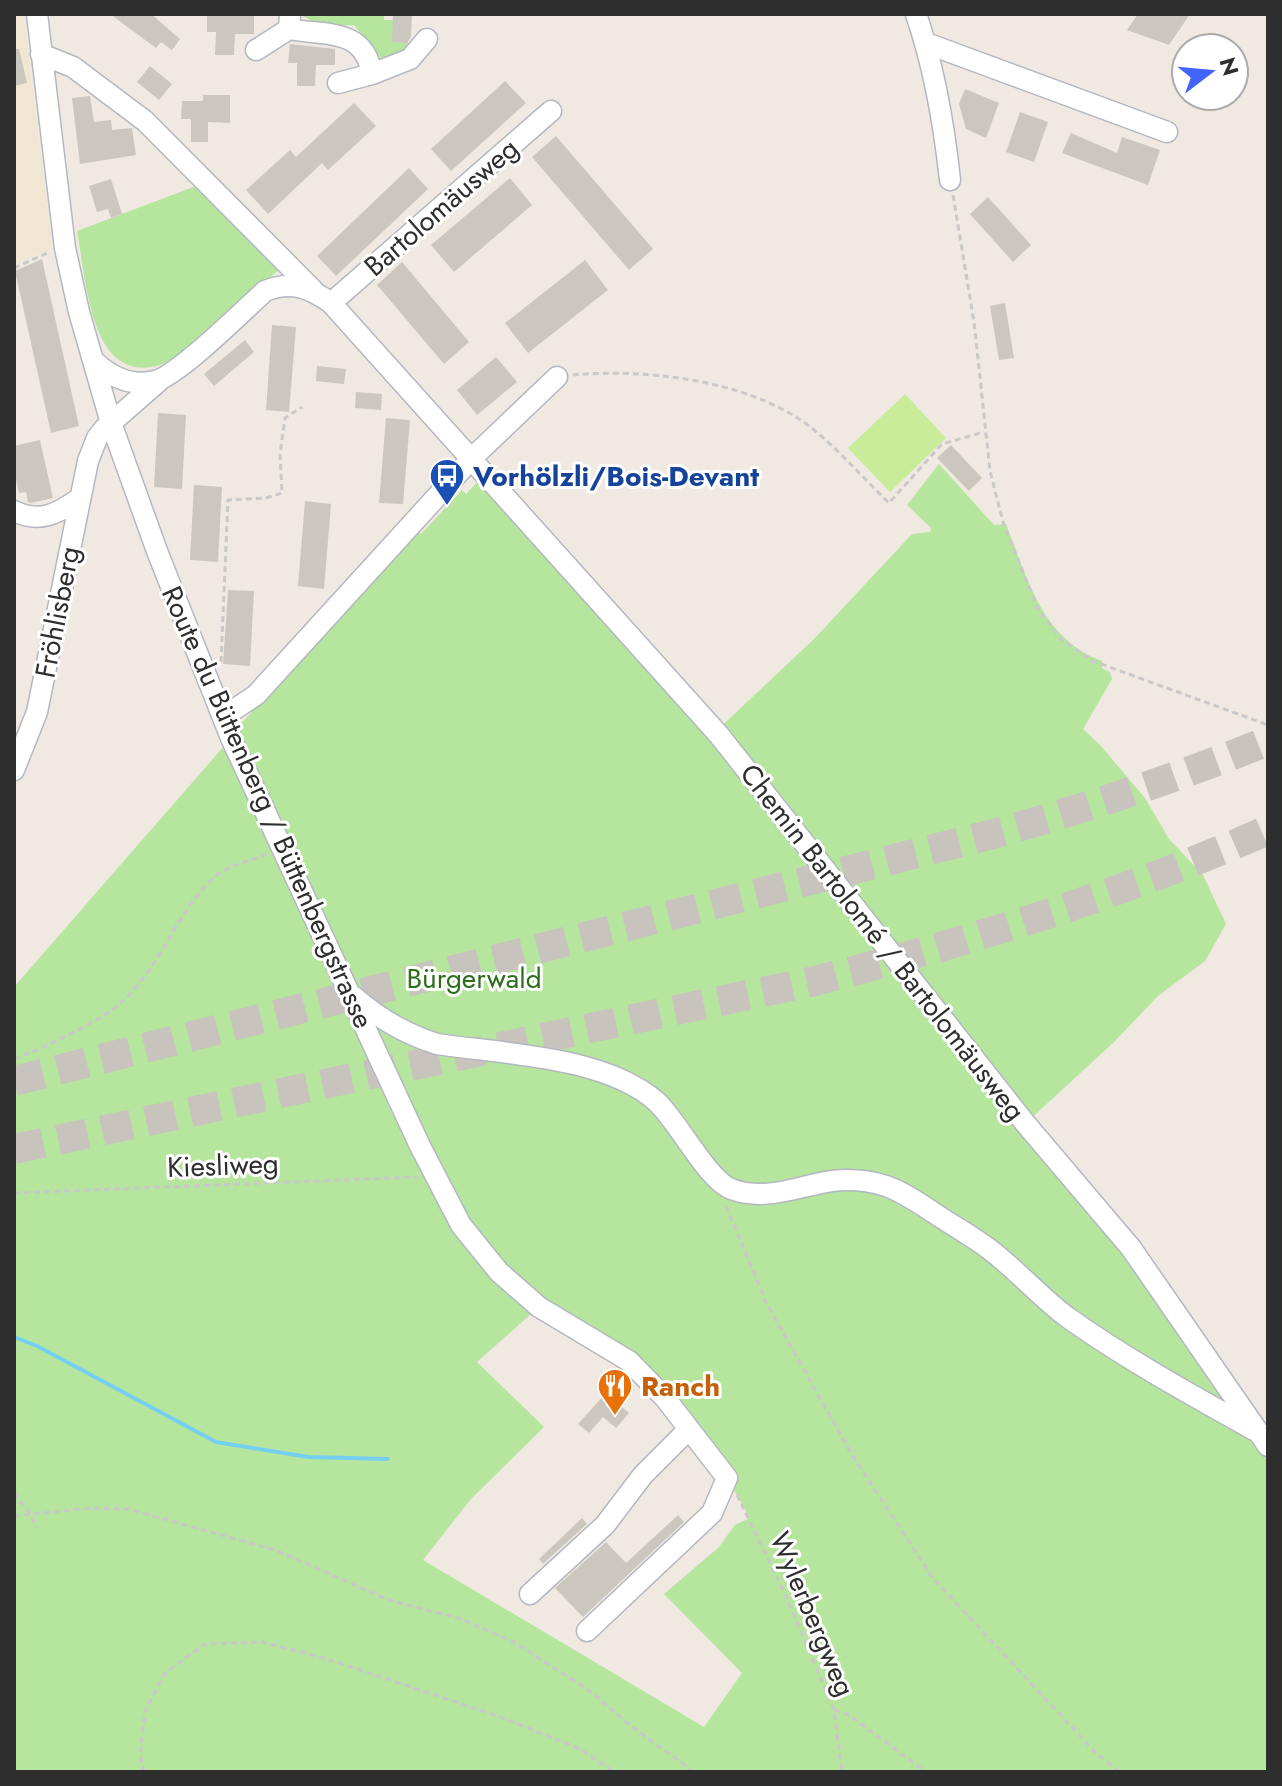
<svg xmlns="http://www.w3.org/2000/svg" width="1282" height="1786" viewBox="0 0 1282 1786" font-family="Jost,sans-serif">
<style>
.education{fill:#f0e6d1}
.green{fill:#b6e59e;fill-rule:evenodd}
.pitch{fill:#c9ec9a}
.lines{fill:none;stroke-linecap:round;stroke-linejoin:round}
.stream{stroke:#75cff0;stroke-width:4}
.building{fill:#cbc7bf}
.highway-tunnel{stroke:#c8c4bd;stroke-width:30;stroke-dasharray:30 15;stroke-linecap:butt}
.minor-casing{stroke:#b4b7c1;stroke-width:23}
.path{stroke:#c9c9c9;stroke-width:3;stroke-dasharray:6 4;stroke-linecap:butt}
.minor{stroke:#fff;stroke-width:20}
.labels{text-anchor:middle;stroke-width:6;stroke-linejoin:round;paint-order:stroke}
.street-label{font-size:28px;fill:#2e2e2e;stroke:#fff}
.transit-label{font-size:28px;font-weight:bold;fill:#164399;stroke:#fff;text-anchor:start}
.park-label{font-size:28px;fill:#2c6e1b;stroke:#fff}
.food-label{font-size:28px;font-weight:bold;fill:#c56008;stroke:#fff;text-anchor:start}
</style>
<rect width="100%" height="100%" fill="#efe9e1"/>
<path class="education" d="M14,14H23L26,35L52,249L14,264Z"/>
<path class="green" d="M299,14H384V20H393V42L411,43V47L383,60L354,25L322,26Z
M196,186L280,269L171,361C90,396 87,283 77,231Z
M939,464L994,525L1006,524C1027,578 1042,639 1102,661V668L1110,672L1112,679L1083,729L1100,745L1145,798L1169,839L1203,875L1226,924L1205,961L1158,996L1114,1042L1026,1123L1268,1446V1772H14V987L225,745L237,728L418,532L421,534L462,490L466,494L481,478L710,737L815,638L912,534L930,532L931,528L907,505ZM539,1307L665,1398L727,1478L750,1518L735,1525L719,1547L664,1594L742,1673L704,1727L423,1560L471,1499L544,1427L477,1362Z"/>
<path class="pitch" d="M905,394L946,438L890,492L848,448Z"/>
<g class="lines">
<path class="stream" d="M14,1337L37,1346L216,1442L308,1457L388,1459"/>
</g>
<path class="building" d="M110,14H151L180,39L172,50L161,42L156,48Z
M207,14H254V34H235L234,55H215L216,32H207Z
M393,14H412L411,37L407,43L392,42Z
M1138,14H1190L1169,45L1127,30Z
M290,44L335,49V65H316L315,86H297V63H288Z
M14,49H19L27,83L14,86Z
M150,66L172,84L159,100L137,82Z
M505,81L526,103L451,171L431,149Z
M965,89L999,103L986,138L966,129L959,104Z
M203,95H230V123L208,122V142H191V119H181L182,101H203Z
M90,96L94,122L111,120L112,130L132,128L136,155L80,164L72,98Z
M354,103L376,126L328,170L322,163L268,214L246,190L290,150L296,157Z
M1020,112L1048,122L1034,162L1006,152Z
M1071,133L1117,153L1122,137L1160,150L1148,185L1062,153Z
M556,136L653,249L629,270L532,157Z
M409,168L428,189L336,276L317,256Z
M510,178L532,205L454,272L431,245Z
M111,179L122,214L111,218L108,209L97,212L89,186Z
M988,197L1031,245L1013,262L970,214Z
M42,259L79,426L51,433L15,271Z
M585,260L608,290L528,353L505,323Z
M402,262L469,342L444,364L377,285Z
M1005,303L1014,358L999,360L990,306Z
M272,325L296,327L289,412L266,410Z
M245,340L254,352L214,386L204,374Z
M496,357L517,382L477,415L457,390Z
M317,366L346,369L344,384L316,381Z
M356,392L382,394L381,410L355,408Z
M158,413L186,415L182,489L154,487Z
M386,418L410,420L403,504L379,503Z
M40,440L53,498L31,503L28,502L26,492L19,493L14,470V446Z
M951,445L982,478L969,491L937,458Z
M194,485L222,487L218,562L190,560Z
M305,501L331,504L324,589L298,586Z
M228,590L254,591L250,666L223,664Z
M606,1393L629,1413L616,1428L603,1417L589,1433L578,1424Z
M678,1515L684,1522L583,1617L555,1588L606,1542L626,1563Z
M582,1518L587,1524L543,1564L539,1559Z"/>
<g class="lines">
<path class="highway-tunnel" d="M14,1081L997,833C1090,807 1179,777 1268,741
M14,1149L815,981C970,941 1121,895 1268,830"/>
<defs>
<path id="minor" d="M37,14L65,248L79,312L111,423L157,551L231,738L420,1146L461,1225L499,1272L539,1307L629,1361L665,1398L727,1478L712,1513L587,1631
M290,14L289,29C325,36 364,27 372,74L338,83
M916,14C934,67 944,124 950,180
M926,43L1167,132
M256,50L289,29
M41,54L73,67L145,121L314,291
M372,74L410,59L427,39
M331,303L551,111
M94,361C111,377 131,387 155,381C178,376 244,310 265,291C291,280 310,288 331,303L719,735L1025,1123L1131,1248L1268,1446
M14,511C40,524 59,513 80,498
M223,717L256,695L472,458L557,377
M14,770L37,712L88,461L97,438L104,429L159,381
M353,996C378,1018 405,1034 437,1044C504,1054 605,1056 657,1102C679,1123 707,1179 731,1189C766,1202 798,1186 832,1181C849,1179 870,1181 886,1186C903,1192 919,1203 934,1213C952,1225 972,1236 989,1249C1017,1270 1039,1296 1067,1317C1126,1359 1190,1394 1254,1430
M530,1594L605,1525L643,1475L689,1429"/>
</defs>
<use href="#minor" class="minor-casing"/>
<path class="path" d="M953,195L974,322L990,471L1003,522L1038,609L1061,639L1093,661L1268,725
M14,268L47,253
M573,375C648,368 755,381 814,430C841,452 864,479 889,503L942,444L984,432
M221,662L228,500L266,498L282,493L280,454L285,418L302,407
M14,1059C41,1049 89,1026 112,1010C157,977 173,917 212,879C227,865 249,862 267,854
M14,1193L418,1177
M726,1206L767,1304L849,1450L932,1577L1093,1750L1119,1772
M14,1493L29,1512L37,1528
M737,1495L786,1596L834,1710L842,1772
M14,1516L92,1508L128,1509L275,1550L389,1600L461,1619L514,1642L587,1689L630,1725L694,1772
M834,1710L849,1715L926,1772
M144,1772L140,1755L145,1711L165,1673L205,1644L262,1642L324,1658L498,1716L580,1749L614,1772"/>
<use href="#minor" class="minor"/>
</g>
<defs>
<symbol id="bus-pin" viewBox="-11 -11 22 30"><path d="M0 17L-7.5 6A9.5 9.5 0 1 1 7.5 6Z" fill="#1a4fb4" stroke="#fff"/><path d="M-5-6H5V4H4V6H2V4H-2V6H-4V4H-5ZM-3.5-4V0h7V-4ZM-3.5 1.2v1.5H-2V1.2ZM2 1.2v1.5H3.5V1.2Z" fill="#fff"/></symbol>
<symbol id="restaurant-pin" viewBox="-11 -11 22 30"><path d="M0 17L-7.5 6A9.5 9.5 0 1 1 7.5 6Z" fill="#e8710a" stroke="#fff"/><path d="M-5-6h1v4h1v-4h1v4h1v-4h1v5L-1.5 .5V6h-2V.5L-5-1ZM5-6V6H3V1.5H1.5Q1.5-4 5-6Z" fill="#fff"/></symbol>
</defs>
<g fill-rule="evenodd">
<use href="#bus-pin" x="427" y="456" width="40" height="54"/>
<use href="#restaurant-pin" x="595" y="1366" width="40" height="54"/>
</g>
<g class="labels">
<g class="street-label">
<text transform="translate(441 207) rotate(-41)" y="10">Bartolomäusweg</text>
<text transform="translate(57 612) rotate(-79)" y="10">Fröhlisberg</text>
<text transform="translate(268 807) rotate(66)" y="10">Route du Büttenberg / Büttenbergstrasse</text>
<text transform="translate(883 942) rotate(52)" y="10">Chemin Bartolomé / Bartolomäusweg</text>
<text transform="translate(223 1165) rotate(-2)" y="10">Kiesliweg</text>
<text transform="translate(813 1614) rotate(67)" y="10">Wylerbergweg</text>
</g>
<g class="transit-label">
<text x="473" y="486">Vorhölzli/Bois-Devant</text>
</g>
<g class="park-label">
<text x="474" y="988">Bürgerwald</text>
</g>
<g class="food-label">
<text x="641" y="1396">Ranch</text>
</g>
</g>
<rect width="1282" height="1786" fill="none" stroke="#2e2e2e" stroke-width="32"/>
<g transform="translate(1210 72) rotate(74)"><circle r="38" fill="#ffffff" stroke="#ababab" stroke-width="2"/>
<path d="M0-6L14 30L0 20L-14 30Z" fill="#4264fb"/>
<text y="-12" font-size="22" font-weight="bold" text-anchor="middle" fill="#2e2e2e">N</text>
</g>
</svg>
